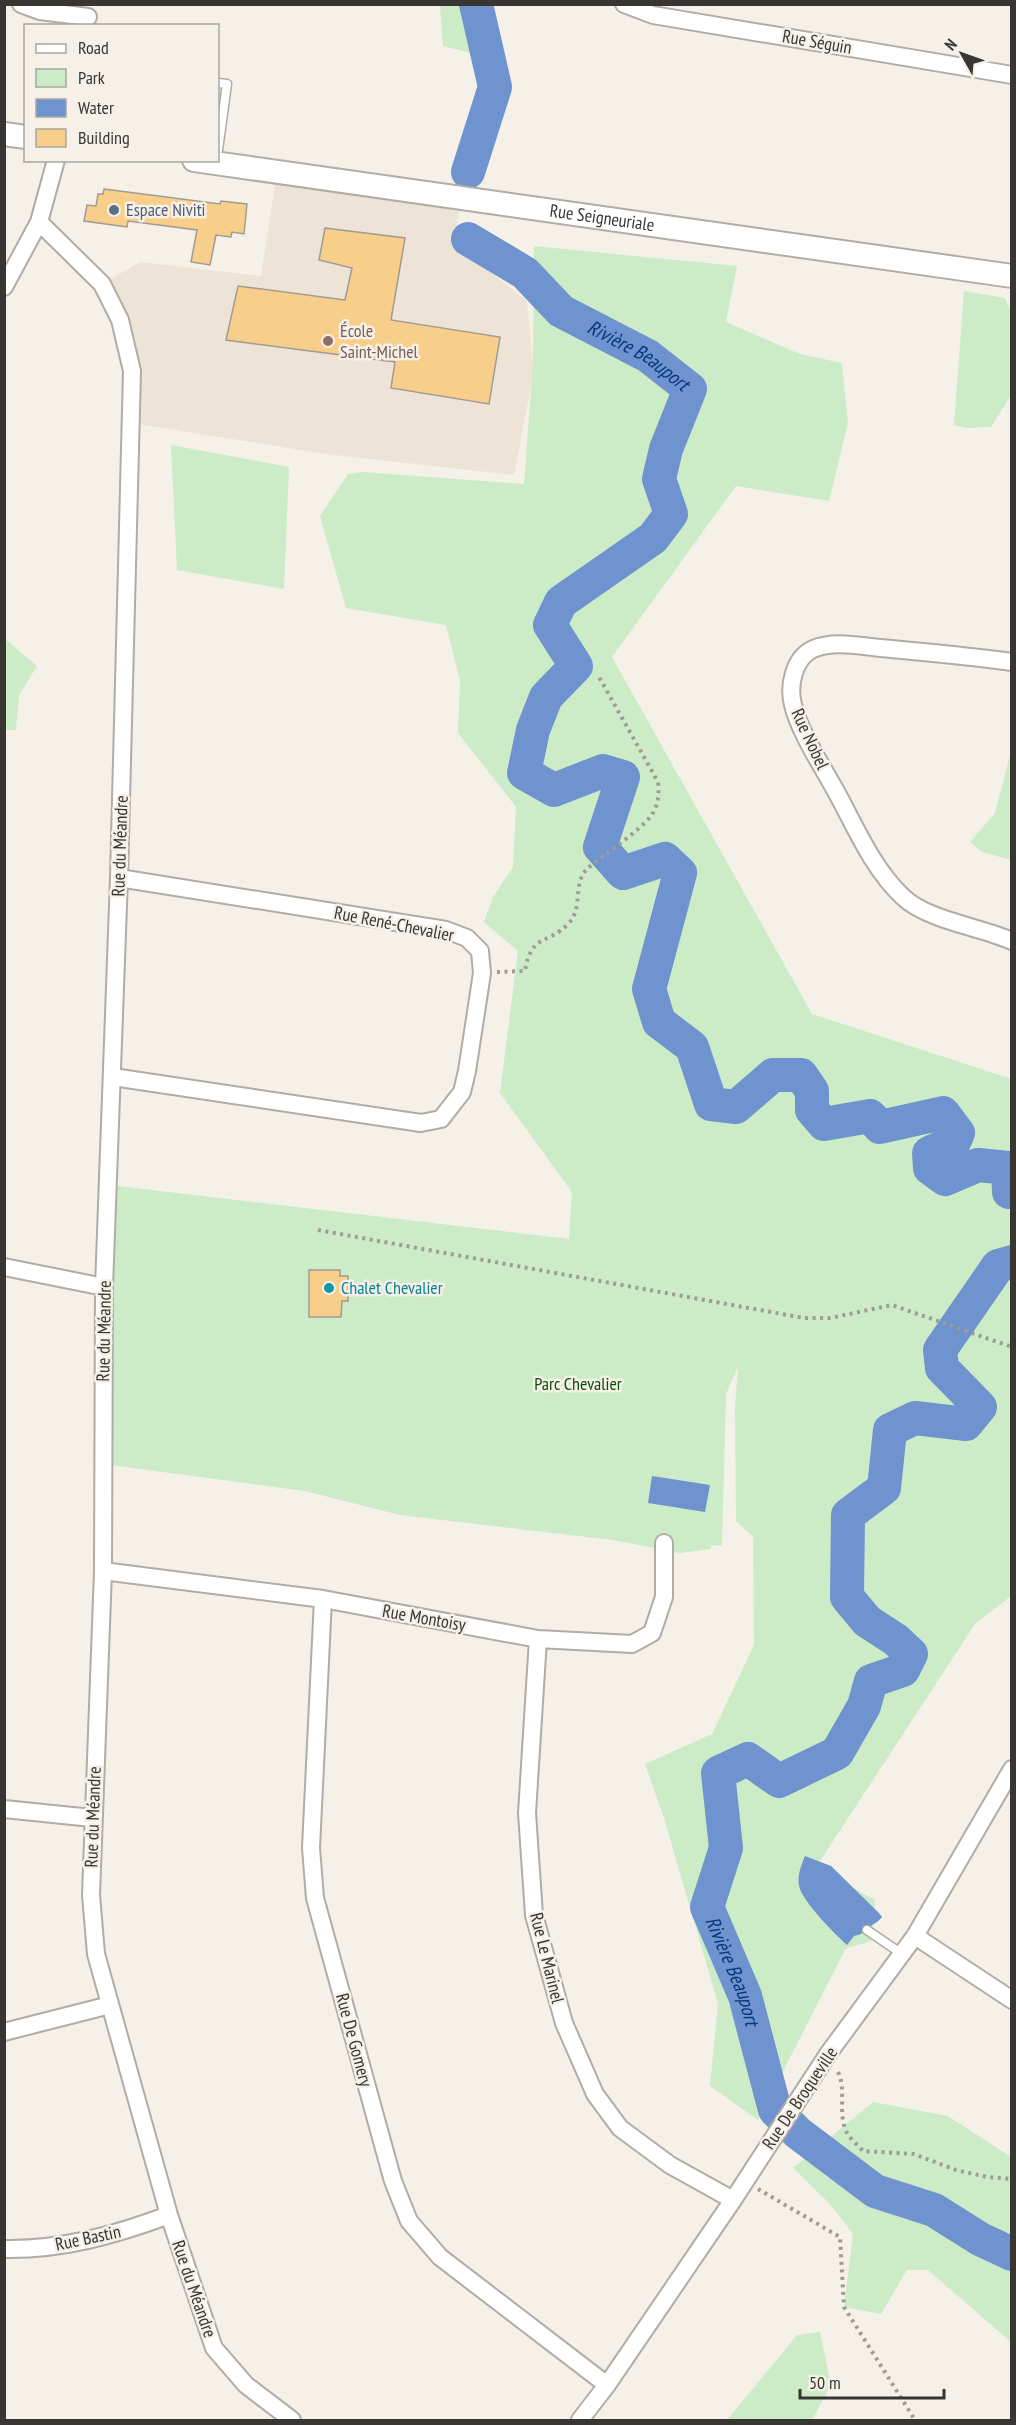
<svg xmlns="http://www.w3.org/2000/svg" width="1016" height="2425" viewBox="0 0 1016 2425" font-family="'PT Sans Narrow',sans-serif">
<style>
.built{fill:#ede4d7}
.green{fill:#ccecc7}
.water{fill:#6e93ce}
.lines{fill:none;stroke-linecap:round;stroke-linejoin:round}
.river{stroke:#6e93ce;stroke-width:34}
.building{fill:#f8cf8a;stroke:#a09b94;stroke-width:1.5}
.lane-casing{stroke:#b1aca5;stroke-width:11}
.street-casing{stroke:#b1aca5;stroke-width:20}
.secondary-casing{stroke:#b1aca5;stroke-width:26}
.path{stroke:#9f9b95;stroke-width:4;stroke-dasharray:3 4.5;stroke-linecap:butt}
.lane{stroke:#fff;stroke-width:8}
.street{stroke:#fff;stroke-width:16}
.secondary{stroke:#fff;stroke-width:22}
.service-dot{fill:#5c6f8a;stroke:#f5f0e8;stroke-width:2}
.education-dot{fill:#8d6e63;stroke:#f5f0e8;stroke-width:2}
.culture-dot{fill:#0f9aa8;stroke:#f5f0e8;stroke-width:2}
.labels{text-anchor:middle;stroke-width:5;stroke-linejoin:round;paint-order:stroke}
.street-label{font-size:18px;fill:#383633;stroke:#f5f0e8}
.service-label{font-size:18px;fill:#4e5e75;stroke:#f5f0e8;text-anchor:start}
.education-label{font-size:18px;fill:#785e54;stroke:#f5f0e8;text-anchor:start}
.culture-label{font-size:18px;fill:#0d838f;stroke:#f5f0e8;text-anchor:start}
.park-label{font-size:18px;fill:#085200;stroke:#f5f0e8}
.water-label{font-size:20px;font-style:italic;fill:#07377c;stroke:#f5f0e8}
</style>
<rect width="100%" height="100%" fill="#f5f0e8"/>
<path class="built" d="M277,172L462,198L453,242L527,301L534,371L514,475L326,454L131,423L132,371L102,284L140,262L261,276Z"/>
<path class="green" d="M440,5H488L496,45L475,54L443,46Z
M534,246L737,266L726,322L800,354L842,363L848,423L829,501L736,486L612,657L812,1014L1012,1079L1011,1596L975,1624L816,1867L875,1900L872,1941L846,1948L758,2120L710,2086L718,2004L664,1818L645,1764L712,1734L754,1645L753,1537L736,1521L735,1407L738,1367L726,1394L722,1546L711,1545V1549L680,1553L613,1540L400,1515L305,1491L103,1464L109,1185L569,1239L572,1192L500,1093L518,951L484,922L493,897L513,867L516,807L458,733L460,680L446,625L346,608L320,516L348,474L363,472L524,484L533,362Z
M964,291L1005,298L1011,313V395L991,427L967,428L954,425Z
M171,445L289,467L284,589L177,570Z
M5,639L37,666L19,695L16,730H5Z
M1011,751V860L982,852L970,842L995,813Z
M873,2102L948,2116L1011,2157V2342L928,2270H907L881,2314L844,2307L853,2234L831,2205L793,2168Z
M820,2332L831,2385L812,2420H727L797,2335Z"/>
<path class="water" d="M652,1476L710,1485L705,1512L648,1503Z
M805,1856L831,1866L879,1913L882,1917C876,1925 867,1926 861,1934L854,1936L847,1945C834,1933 806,1905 800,1889C796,1878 801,1866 805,1856Z"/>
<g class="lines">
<g class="river">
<path d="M468,172L495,87L476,4"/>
<path id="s1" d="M468,239L525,273L561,311L648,356L690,389L666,449L659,479L671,514L653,538L561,602L550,625L576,666L546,697L533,730L524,773L554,790L603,771L623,777L600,847L623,873L665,859L680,873L649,989L659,1022L692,1047L711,1104L736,1107L773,1075H801L812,1091V1110L824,1124L870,1116L880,1127L943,1113L958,1133L954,1142L929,1153L930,1168L945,1179L978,1165L1008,1168L1009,1192H1012"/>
<path id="s2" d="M1012,1262L998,1266L940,1350L942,1368L980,1407L966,1424L915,1418L890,1430L884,1488L848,1515L847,1597L867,1621L896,1640L911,1654L903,1670L871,1681L864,1706L837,1753L779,1781L748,1759L718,1773L726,1848L707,1907L745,1996L775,2110L798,2133L875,2191L934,2210L980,2239L1012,2254"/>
</g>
</g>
<path class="building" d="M104,189L220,204L221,201L247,204L244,234L232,232L231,237L216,235L210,265L191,262L197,230L128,221L127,227L84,221L87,205L96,206L98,194H103Z
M325,228L405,238L391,320L500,337L489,404L391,388L395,362L226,340L238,286L345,300L352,268L319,260Z
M309,1270H340V1276H348V1301H342L341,1317H309Z"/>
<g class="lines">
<defs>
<path id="lane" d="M218,83L227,84L218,150
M867,1930L902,1954"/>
<path id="street" d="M21,4L40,11L88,17
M624,4L653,15L1012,75
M39,222L102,284L120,320L132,371L119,878L104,1287L103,1571L91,1895L96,1954L169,2215L214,2348L246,2385L292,2420
M4,287L39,222L56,160
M1012,662C968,656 924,652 881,648C860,646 833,640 813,649C794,658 788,685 793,705C799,730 820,763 833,786C854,823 871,867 903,897C927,920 980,927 1012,941
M113,1077L421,1123L441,1119L462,1092L467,1071L482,973L480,951L467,938L446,930L119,878
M4,1267L104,1287
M103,1571L323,1599L538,1639L632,1644L652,1633L664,1597V1543
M323,1599L311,1848L315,1898L393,2181L409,2221L440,2257L607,2385
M538,1639L527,1813L534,1915L564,2023L595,2094L620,2128L670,2165L733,2200
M4,1809L92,1818
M915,1936L1012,2000
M4,2032L110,2005
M4,2249C62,2250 115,2235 169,2215
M580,2420L607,2385L733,2200L828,2054L915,1936L1012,1769"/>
<g id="secondary">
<path d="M4,134L26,137"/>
<path id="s3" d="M194,160L1012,276"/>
</g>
</defs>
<use href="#lane" class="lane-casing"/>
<use href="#street" class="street-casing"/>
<use href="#secondary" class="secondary-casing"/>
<path class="path" d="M497,972L525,971C531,933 548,945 568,924C584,908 572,884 587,869C602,855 648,827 655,809C659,799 659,792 658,782L599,677
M318,1230L804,1318H830L892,1305L1012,1347
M838,2072C847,2090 837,2114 847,2133C850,2139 858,2145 863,2151L914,2154L956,2170L987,2177L1012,2179
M758,2189L840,2237L844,2307L915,2420"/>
<use href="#lane" class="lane"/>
<use href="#street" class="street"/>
<use href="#secondary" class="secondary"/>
</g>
<circle class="service-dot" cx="114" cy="210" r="6"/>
<circle class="education-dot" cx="328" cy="341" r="6"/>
<circle class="culture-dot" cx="329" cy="1288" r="6"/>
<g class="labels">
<g class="street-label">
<text transform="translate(817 42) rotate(10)" y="6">Rue Séguin</text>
<text dy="6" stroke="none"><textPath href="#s3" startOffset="412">Rue Seigneuriale</textPath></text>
<text transform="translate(810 739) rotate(65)" y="6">Rue Nobel</text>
<text transform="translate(120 846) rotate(-88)" y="6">Rue du Méandre</text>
<text transform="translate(394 924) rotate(11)" y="6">Rue René-Chevalier</text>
<text transform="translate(104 1331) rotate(-89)" y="6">Rue du Méandre</text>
<text transform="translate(424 1618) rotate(10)" y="6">Rue Montoisy</text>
<text transform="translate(93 1817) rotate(-88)" y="6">Rue du Méandre</text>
<text transform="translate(547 1958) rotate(76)" y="6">Rue Le Marinel</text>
<text transform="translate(354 2040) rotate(75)" y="6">Rue De Gomery</text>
<text transform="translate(800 2098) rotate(-56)" y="6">Rue De Broqueville</text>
<text transform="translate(88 2238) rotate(-12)" y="6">Rue Bastin</text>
<text transform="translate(194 2289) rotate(71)" y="6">Rue du Méandre</text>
</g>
<g class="service-label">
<text x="126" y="216">Espace Niviti</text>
</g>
<g class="education-label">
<text x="340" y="337">École<tspan x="340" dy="21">Saint-Michel</tspan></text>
</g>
<g class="culture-label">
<text x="341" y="1294">Chalet Chevalier</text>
</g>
<g class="park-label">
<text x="578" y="1390">Parc Chevalier</text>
</g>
<g class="water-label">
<text dy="7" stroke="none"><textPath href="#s1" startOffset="208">Rivière Beauport</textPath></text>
<text dy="7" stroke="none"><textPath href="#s2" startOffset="1036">Rivière Beauport</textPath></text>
</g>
</g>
<rect width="1016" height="2425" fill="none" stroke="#383633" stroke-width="12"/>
<rect x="24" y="24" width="195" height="138" fill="#f5f0e8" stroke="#a9a6a0" stroke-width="1.5"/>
<rect x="36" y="44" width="30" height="9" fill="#ffffff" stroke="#a9a6a0" stroke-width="1.5"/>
<text x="78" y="54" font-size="18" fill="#383633">Road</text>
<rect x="36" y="69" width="30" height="18" fill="#ccecc7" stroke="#a9a6a0" stroke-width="1.5"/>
<text x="78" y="84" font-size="18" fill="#383633">Park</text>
<rect x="36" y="99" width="30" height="18" fill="#6e93ce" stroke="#a9a6a0" stroke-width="1.5"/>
<text x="78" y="114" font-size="18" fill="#383633">Water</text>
<rect x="36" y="129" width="30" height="18" fill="#f8cf8a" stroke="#a9a6a0" stroke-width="1.5"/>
<text x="78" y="144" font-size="18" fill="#383633">Building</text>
<g transform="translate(962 54) rotate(310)" stroke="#f5f0e8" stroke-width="4.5" paint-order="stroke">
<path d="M0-4.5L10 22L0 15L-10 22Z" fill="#383633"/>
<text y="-9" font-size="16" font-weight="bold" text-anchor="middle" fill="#383633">N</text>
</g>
<path d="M800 2389v9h144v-9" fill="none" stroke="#383633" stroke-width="3"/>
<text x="809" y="2389" font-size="18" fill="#383633" stroke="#f5f0e8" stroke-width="4.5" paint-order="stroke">50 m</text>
</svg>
